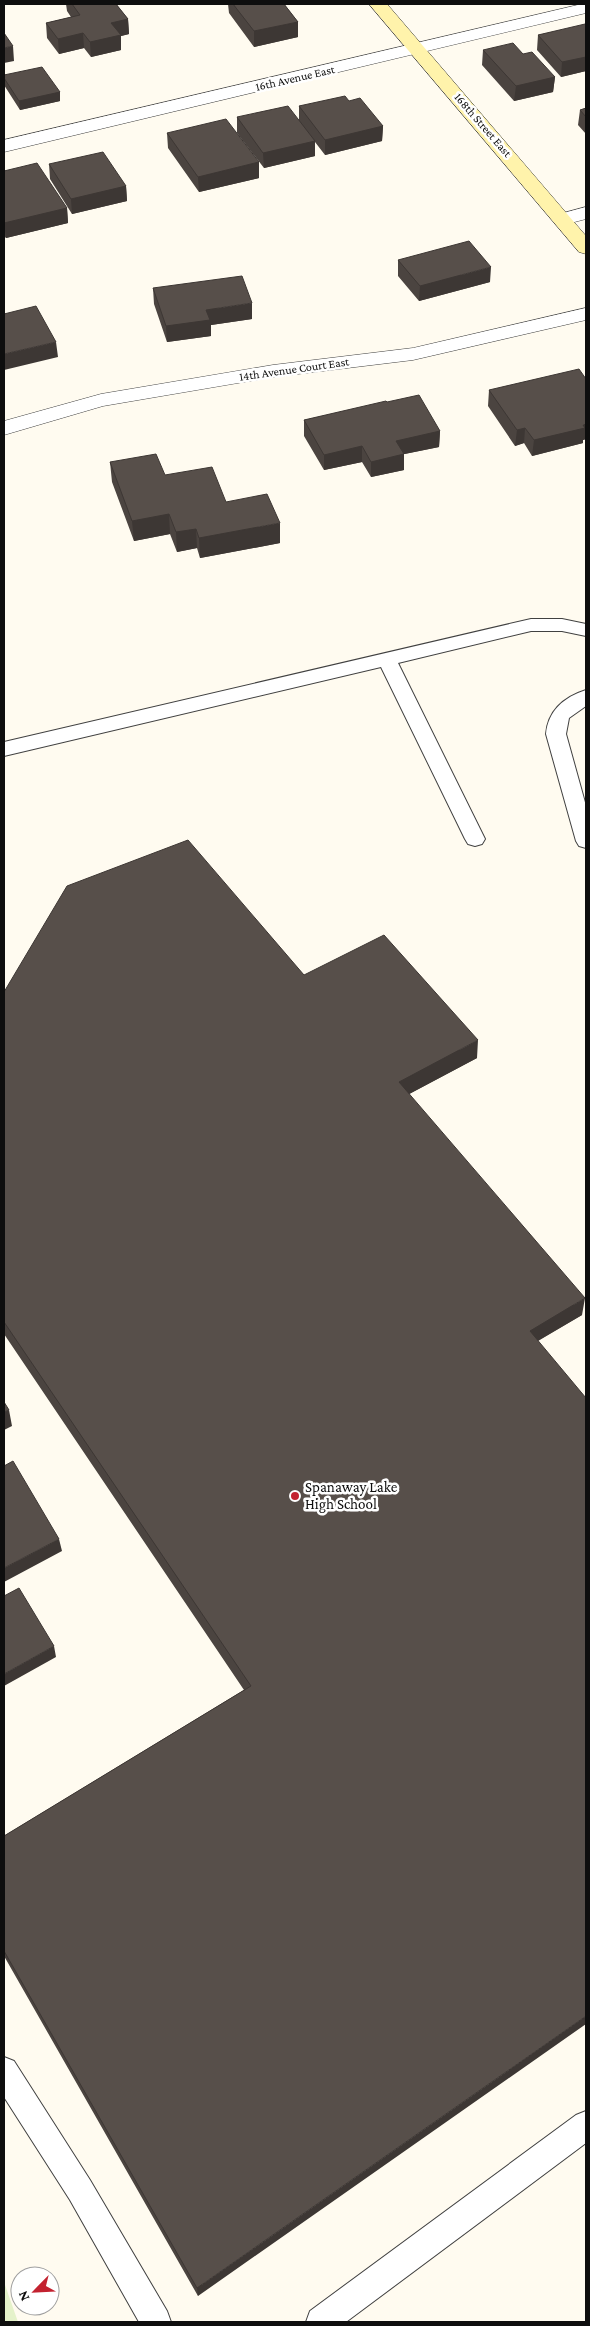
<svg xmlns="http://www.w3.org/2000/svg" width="590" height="2326" viewBox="0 0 590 2326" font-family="'Crimson Pro',serif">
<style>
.pitch{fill:#e5f2ca}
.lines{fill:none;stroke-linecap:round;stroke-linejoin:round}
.lane-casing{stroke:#414141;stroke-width:2}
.street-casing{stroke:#414141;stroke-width:1}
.secondary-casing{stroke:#303030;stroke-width:1}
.lane{fill:#fff;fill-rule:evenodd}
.street{fill:#fff;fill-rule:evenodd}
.secondary{fill:#fff3ab;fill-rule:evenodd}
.wall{fill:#4b4440}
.shaded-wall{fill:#3d3734}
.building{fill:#574f4a;stroke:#3d3734}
.poi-dot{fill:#c32230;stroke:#fff;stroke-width:2}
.labels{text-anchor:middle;stroke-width:5;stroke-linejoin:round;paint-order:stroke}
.far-street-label{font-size:12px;fill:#0e0e0e;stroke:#fff}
.poi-label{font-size:15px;fill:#0e0e0e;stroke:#fff;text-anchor:start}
</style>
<rect width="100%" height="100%" fill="#fffbf0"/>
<path class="pitch" d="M4,2282L18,2322H4Z"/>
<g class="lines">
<defs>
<path id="lane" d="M531,619H562L586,624V636L562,631H531L398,663L485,839L482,844L475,846L468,844L465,839L381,667L4,756V742Z
M586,690V706L569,718L566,734L586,806V848L579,846L576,841L546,734C548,711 564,697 586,690Z
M4,2057L14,2061L90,2180L167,2311L171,2322H139L70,2200L4,2097Z
M586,2111V2143L346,2322H306L310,2311L576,2115Z"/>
<path id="street" d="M582,4H586V13L4,152V140Z
M586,207V219L563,225L556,223L553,219L556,215Z
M586,308V320L413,360L273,377L103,406L4,435V421L101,394L273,365L413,348Z"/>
<path id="secondary" d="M369,4H387L586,236V254L579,252Z"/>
</defs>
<use href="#lane" class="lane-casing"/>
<use href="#street" class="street-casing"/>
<use href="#secondary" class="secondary-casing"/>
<use href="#lane" class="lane"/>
<use href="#street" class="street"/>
<use href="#secondary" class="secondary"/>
</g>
<path class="wall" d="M66,4H116L128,19L129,34L121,36V50L91,57L84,48L59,54L47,38L46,23L71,17L67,11Z
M228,4H284L298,22V37L254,47L229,13Z
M586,25V71L561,77L537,50L538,35Z
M483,50L523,54L555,77L553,92L514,101L482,65Z
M4,75L60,92V101L20,110L4,85Z
M349,101L383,126L382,141L325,155L315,142V156L264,168L237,133V117L299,120V106Z
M586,108V134L578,125L580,110Z
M167,133L259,162V178L199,192L168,148Z
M49,164L126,186L127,201L72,214L50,179Z
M4,171L67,208L68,223L6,238L4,236Z
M398,260L490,282L419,301L398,276Z
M153,288L252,319L211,325V336L167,342L154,304Z
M489,390L586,439L583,440V443L532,456L524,443L515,446L488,406Z
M387,402L440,431L439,447L404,454V470L371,477L362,462L324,470L304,436V420Z
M110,462L165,475L226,502L280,543L200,558L197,548L177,552L170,534L134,541L112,482Z
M304,975L477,1058L409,1094L582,1315L538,1341L198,2296L4,1956V1836L244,1690L4,1334V992Z"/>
<path class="shaded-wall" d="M128,19L129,34L121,36V50L91,57L90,42L111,23Z
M298,22V37L254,47V31Z
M83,33L84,48L59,54L58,39Z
M13,46L14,61L4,63V48Z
M586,57V71L561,77L562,62Z
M555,77L553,92L514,101L516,86Z
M60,92V101L20,110L19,101Z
M383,126L382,141L325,155V140Z
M315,141V156L264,168L263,153Z
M259,162V178L199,192L198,177Z
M126,186L127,201L72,214L71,199Z
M67,208L68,223L6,238L4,223Z
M491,267L490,282L419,301L420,286Z
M252,303V319L211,325V336L167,342L166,326L206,310Z
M56,342L58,357L4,370V354Z
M586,424V439L583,440V443L532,456L534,440Z
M525,428L524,443L515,446L517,430Z
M440,431L439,447L395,456L396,441Z
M362,446V462L324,470V455Z
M404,454V470L371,477V462Z
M169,514L170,534L134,541L132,521Z
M280,523V543L200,558L199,538Z
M196,529L197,548L177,552L176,532Z
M478,1040L477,1058L398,1100L399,1082Z
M585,1298L582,1315L527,1347L530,1331Z
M9,1410L12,1426L4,1430V1412Z
M59,1539L62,1551L4,1582V1568Z
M54,1646L56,1657L4,1686V1674Z
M586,2016V2024L198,2296L197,2288Z"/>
<path class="building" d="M72,4H116L128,19L111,23L121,35L90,42L83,33L58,39L46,23L80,15Z
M233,4H284L298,22L254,31Z
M585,24L586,25V57L562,62L538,35Z
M4,33L13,46L4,48Z
M513,43L523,54L532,52L555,77L516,86L483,50Z
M42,67L60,92L19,101L4,78V75Z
M345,96L349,101L360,98L383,126L325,140L299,106Z
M288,106L315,141L263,153L237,117Z
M586,108V117L580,110Z
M226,119L259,162L198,177L167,133Z
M103,152L126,186L71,199L49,164Z
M37,163L67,208L4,223V171Z
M469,241L491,267L420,286L398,260Z
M242,276L252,303L206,310L210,320L166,326L153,288Z
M36,306L56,342L4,354V314Z
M579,369L586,379V424L583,425L585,428L534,440L525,428L517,430L489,390Z
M419,395L440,431L396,441L404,454L371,462L362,446L324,455L304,420L386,401L387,402Z
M156,454L165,475L212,467L226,502L267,494L280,523L199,538L196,529L176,532L169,514L132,521L110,462Z
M188,840L304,975L384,935L478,1040L399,1082L585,1298L530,1331L586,1398V2016L197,2288L4,1951V1836L251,1686L4,1322V992L67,886Z
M4,1402L9,1410L4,1412Z
M13,1461L59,1539L4,1568V1466Z
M19,1588L54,1646L4,1674V1596Z"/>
<circle class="poi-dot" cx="295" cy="1496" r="5"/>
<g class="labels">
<g class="far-street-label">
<text transform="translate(295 78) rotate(-13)" y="4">16th Avenue East</text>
<text transform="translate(483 125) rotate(49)" y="4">168th Street East</text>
<text transform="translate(294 369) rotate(-8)" y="4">14th Avenue Court East</text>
</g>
<g class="poi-label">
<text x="305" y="1492">Spanaway Lake<tspan x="305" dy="17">High School</tspan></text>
</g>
</g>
<rect width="590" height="2326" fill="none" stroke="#0e0e0e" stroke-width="10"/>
<g transform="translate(35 2291) rotate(246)"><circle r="24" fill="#ffffff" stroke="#9f9f9f"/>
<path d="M0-4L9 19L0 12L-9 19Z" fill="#c32230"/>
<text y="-8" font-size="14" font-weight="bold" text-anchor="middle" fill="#0e0e0e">N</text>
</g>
</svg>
